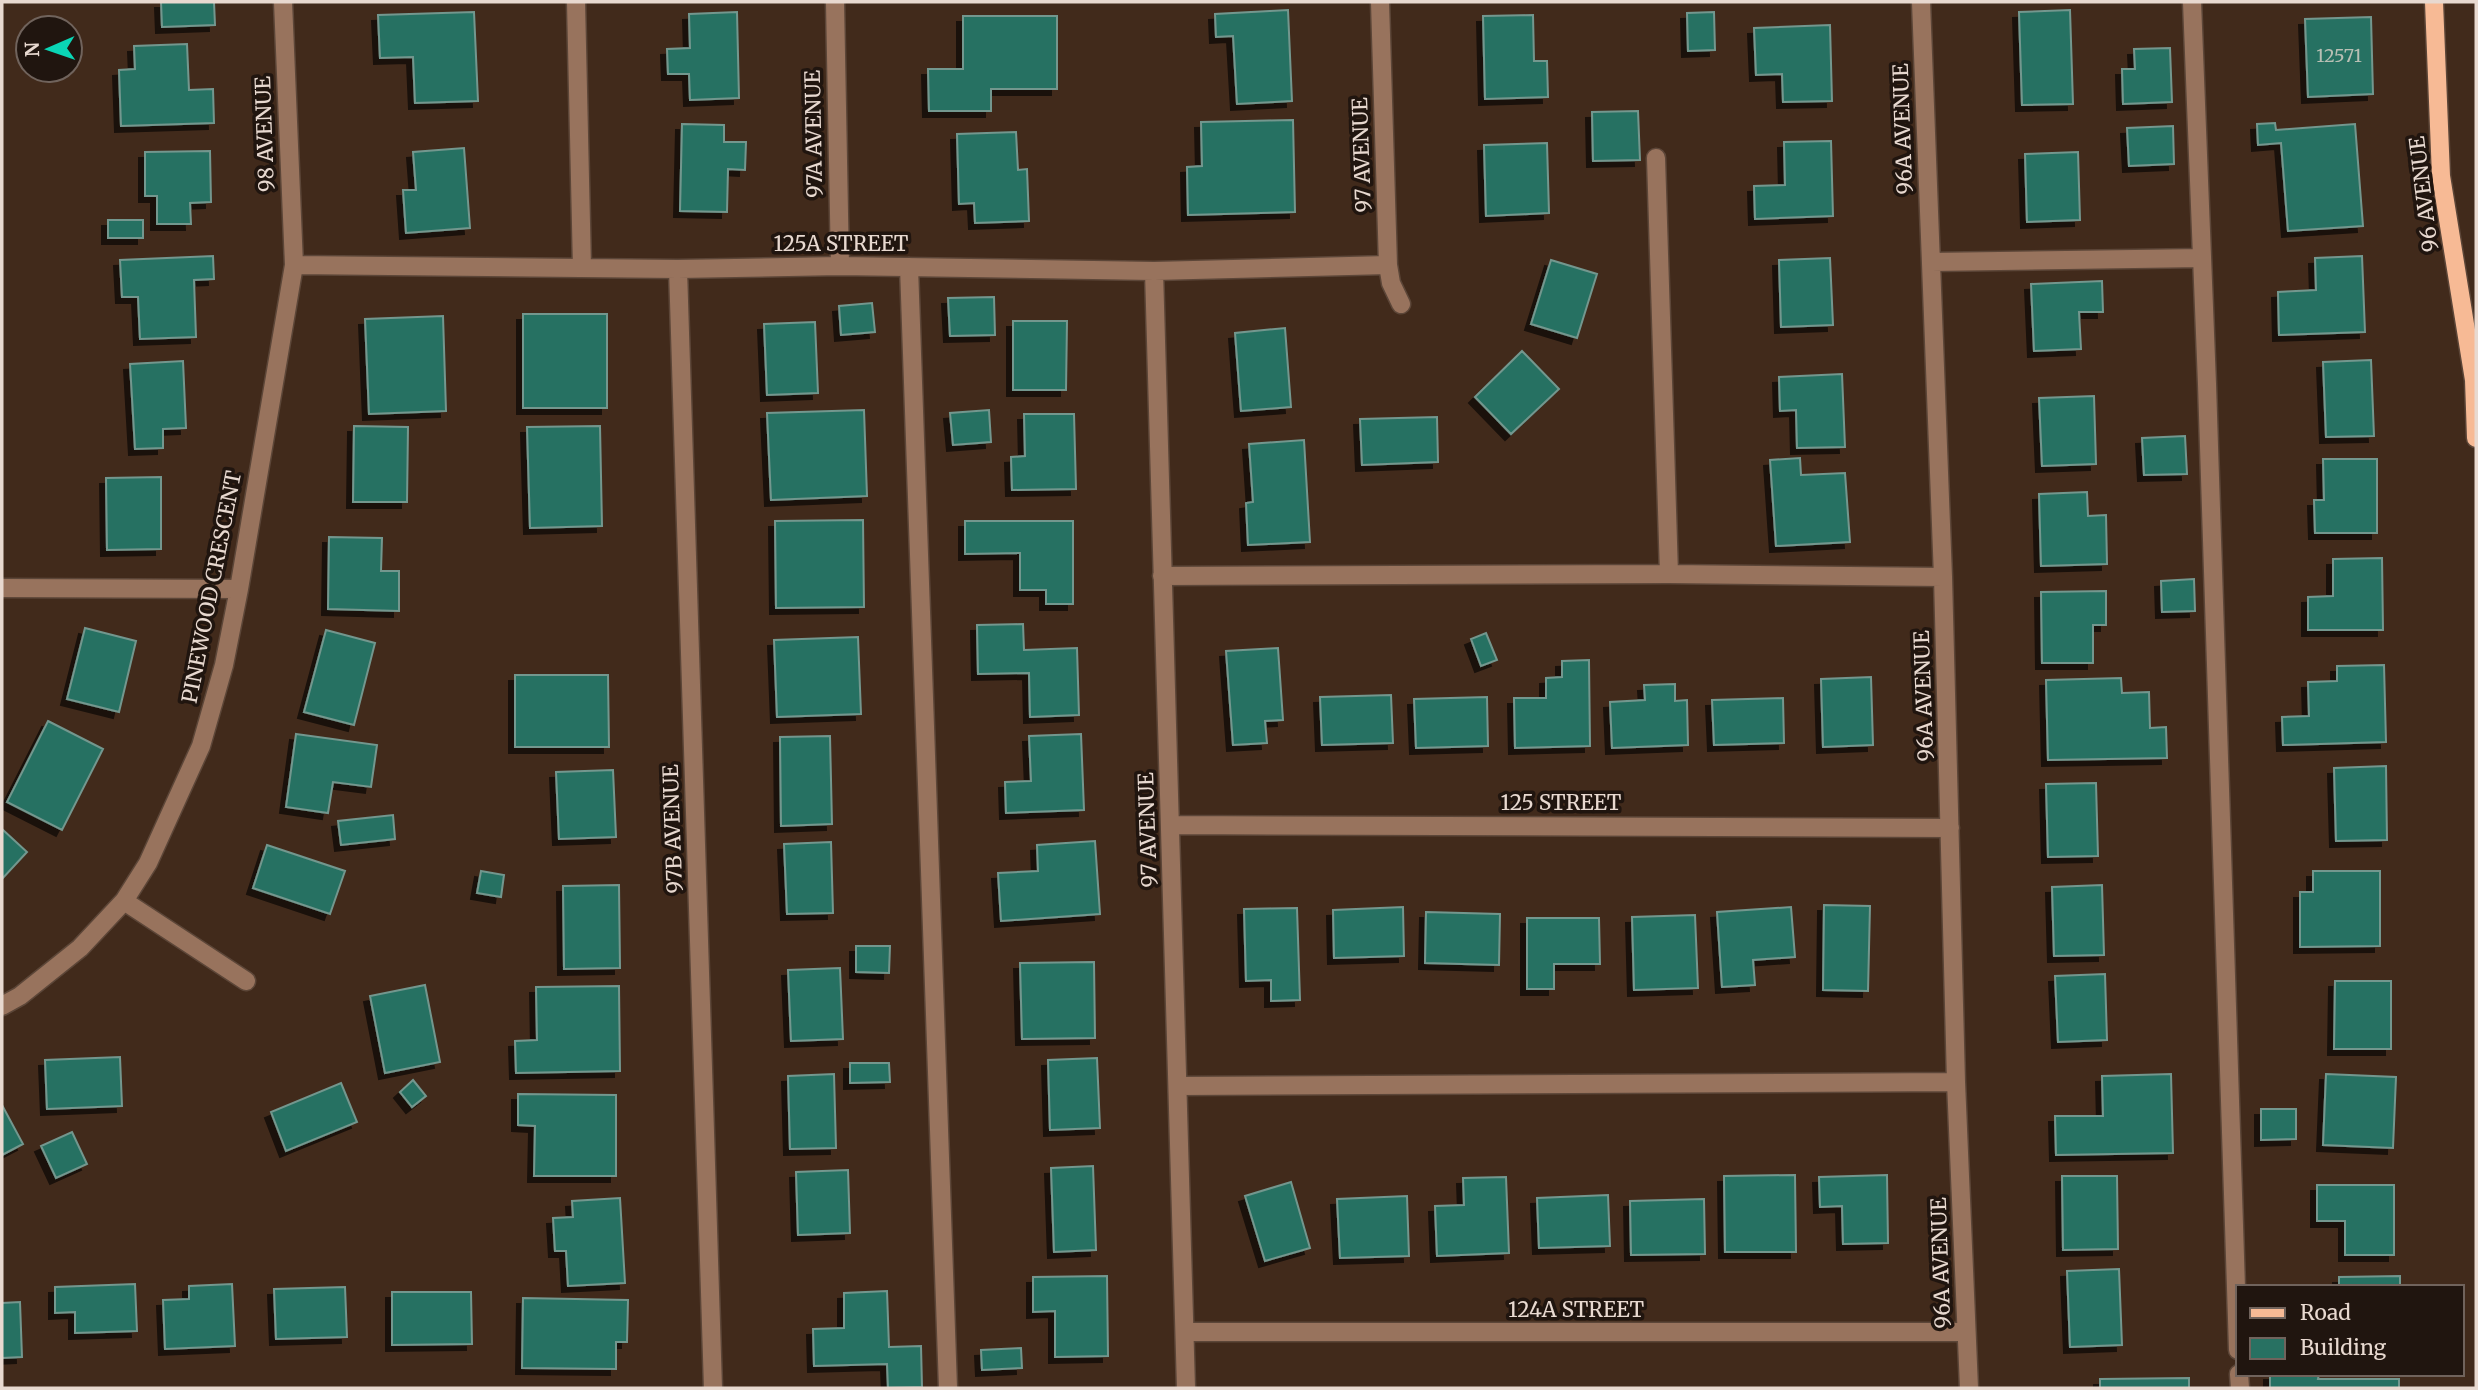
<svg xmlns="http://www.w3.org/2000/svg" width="2478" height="1390" viewBox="0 0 2478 1390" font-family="Merriweather,serif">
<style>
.building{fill:#287162;stroke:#73978e;stroke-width:2;filter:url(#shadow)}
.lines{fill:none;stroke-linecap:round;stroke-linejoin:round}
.minor-casing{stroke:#5c4638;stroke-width:21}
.major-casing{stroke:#5c4638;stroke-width:21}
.minor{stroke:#98735d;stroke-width:18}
.major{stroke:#f7ba95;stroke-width:18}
.labels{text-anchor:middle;stroke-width:7;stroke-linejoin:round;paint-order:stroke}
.number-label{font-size:18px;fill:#b8bfb4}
.street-label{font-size:21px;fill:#e8d9d0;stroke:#20150f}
</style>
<defs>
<filter id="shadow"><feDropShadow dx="-6" dy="6" stdDeviation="0" flood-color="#0009"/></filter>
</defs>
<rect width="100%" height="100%" fill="#412a1b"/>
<path class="building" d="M161,2H214L215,25L162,27Z
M1288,10L1292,101L1237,104L1233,36L1216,37L1215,14Z
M2070,10L2073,104L2022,105L2019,12Z
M474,12L478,101L415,103L413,57L380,58L378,15Z
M737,12L739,98L690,100L689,74H668L667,49L690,48L689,14Z
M1714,12L1715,50L1688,51L1687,13Z
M1533,15L1534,61H1547L1548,97L1485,99L1483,16Z
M963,16H1057V89H991V111H929L928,69H963Z
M2371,17L2373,94L2308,97L2305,19Z
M1830,25L1832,101L1783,102L1782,74L1756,75L1754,28Z
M187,44L189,90L213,89L214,123L121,126L119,70L135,69L134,46Z
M2170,48L2172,102L2123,104L2122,69H2135L2134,49Z
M1638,111L1640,160L1593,161L1592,112Z
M1293,120L1295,212L1188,215L1187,167L1202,166L1201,122Z
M2275,123L2276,130L2355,124L2363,226L2288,231L2281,143L2258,145L2257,124Z
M682,124L724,125V142H746L745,170L728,169L727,212L680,211Z
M2173,126L2174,164L2129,166L2127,128Z
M1016,132L1018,170L1027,169L1029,221L975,223L974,203L959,204L957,134Z
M1831,141L1833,216L1755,219L1754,186L1785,185L1784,142Z
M1547,143L1549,213L1486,216L1484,145Z
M464,148L470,228L406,233L403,190H416L413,152Z
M210,151L211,202L190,203L191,224H157V196H145V152Z
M2078,152L2080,220L2027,222L2025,154Z
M108,220H143V238H108Z
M213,256L214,279L194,280L196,337L140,339L138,297H122L120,260Z
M2362,256L2365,332L2279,335L2278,292L2316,290L2315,258Z
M1830,258L1833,325L1781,327L1779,260Z
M1551,260L1597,274L1577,338L1531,324Z
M2102,281L2103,312H2079L2081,349L2034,351L2031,284Z
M994,297L995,335L950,336L948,298Z
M872,303L875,332L841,335L839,306Z
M523,314H607V408H523Z
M443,316L446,411L369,414L365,319Z
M1013,321H1067L1066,390H1013Z
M815,322L818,393L767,395L764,324Z
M1285,328L1291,407L1241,411L1235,333Z
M1522,351L1559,389L1511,434L1475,397Z
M2371,360L2374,436L2326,437L2323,362Z
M183,361L186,428L163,429V448L135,449L130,364Z
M1842,374L1845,447L1797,448L1796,410L1780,411L1779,377Z
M2094,396L2096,464L2042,466L2039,398Z
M864,410L867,496L771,500L767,413Z
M989,410L991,442L953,445L950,413Z
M1024,414H1074L1076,489L1012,490L1011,457L1025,456Z
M1437,417L1438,462L1362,465L1360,419Z
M354,426L408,427L407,502H353Z
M600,426L602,526L530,528L527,427Z
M2185,436L2187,474L2144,475L2142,438Z
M1304,440L1310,542L1248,545L1246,503L1253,502L1249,444Z
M1800,458L1801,475L1845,473L1850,542L1776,546L1770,460Z
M2323,459H2377V533H2315L2314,500H2324Z
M161,477V549L107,550L106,478Z
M2087,492L2088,516L2106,515L2107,564L2041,566L2039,494Z
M863,520L864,607L776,608L775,521Z
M965,521H1073V604H1046V590H1020V553L965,554Z
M329,537L382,538L381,571H399V611L328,609Z
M2382,558L2383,630H2308V597L2333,596V559Z
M2194,579L2195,611L2162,612L2161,581Z
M2106,591V625H2093V663H2042L2041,592Z
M1023,624L1024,650L1077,648L1079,715L1030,717L1029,673L978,674L977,625Z
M85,628L136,641L119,712L67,699Z
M326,630L375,643L354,725L304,712Z
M1486,633L1497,660L1481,666L1471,639Z
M858,637L861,714L777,717L774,640Z
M1278,648L1283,720L1265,721L1267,743L1233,745L1226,651Z
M1589,660L1590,746L1515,748L1514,698H1546V678L1562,677V661Z
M2384,665L2386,742L2283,745L2282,717L2309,716L2308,682L2337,681V666Z
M515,675H608L609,747H515Z
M1871,677L1873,745L1823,747L1821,679Z
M2121,678L2122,693L2149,692L2150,728L2166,727L2167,758L2048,760L2046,680Z
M1675,684V701L1687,700L1688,745L1612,748L1610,702L1645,700L1644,685Z
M1391,695L1393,743L1322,745L1320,697Z
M1487,697L1488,746L1416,748L1414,699Z
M1783,698L1784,743L1714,745L1712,700Z
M48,721L103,749L62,830L7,802Z
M296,734L377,745L371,787L333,782L328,813L286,807Z
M1081,734L1084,810L1006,813L1005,782L1031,781L1029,736Z
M830,736L832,824L781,826L780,737Z
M2386,766L2387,840L2336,841L2334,768Z
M613,770L616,837L559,839L556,772Z
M2096,783L2098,856L2048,857L2046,784Z
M393,815L395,839L341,845L338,821Z
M2,829L27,852L2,879Z
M1095,841L1100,914L1001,921L998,873L1038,871L1037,845Z
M831,842L833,913L787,914L784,844Z
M267,845L345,871L330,914L253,888Z
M481,871L504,875L501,897L477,893Z
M2313,871H2380V946L2300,947V892H2313Z
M619,885L620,968L564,969L563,886Z
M2102,885L2104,955L2054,956L2052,887Z
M1824,905L1870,906L1868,991L1823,990Z
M1403,907L1404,956L1334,958L1333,910Z
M1791,907L1795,957L1753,960L1755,985L1722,987L1717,912Z
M1297,908L1300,1000L1271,1001V980L1246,981L1244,909Z
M1426,912L1500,914L1499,965L1425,963Z
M1695,915L1698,988L1634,990L1632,917Z
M1527,918H1599L1600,964H1554V989H1527Z
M856,946H890L889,973L856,972Z
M1094,962L1095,1038L1022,1039L1020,963Z
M840,968L843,1039L791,1041L788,970Z
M2105,974L2107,1040L2058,1042L2055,976Z
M2335,981H2391V1049H2334Z
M425,985L440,1062L385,1073L370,996Z
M619,986L620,1071L516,1073L515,1041L537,1040L536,987Z
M120,1057L122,1106L47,1109L45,1060Z
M1097,1058L1100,1128L1050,1130L1048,1060Z
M850,1063H889L890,1082L850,1083Z
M834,1074L836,1148L790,1149L788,1076Z
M2171,1074L2173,1153L2056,1155L2055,1116H2103L2102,1076Z
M2326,1074L2396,1077L2393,1148L2323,1145Z
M413,1080L426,1096L412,1107L400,1092Z
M341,1083L357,1122L286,1151L271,1112Z
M518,1094L616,1095V1176H534L535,1126L518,1125Z
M2,1105L23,1144L2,1155Z
M2261,1109H2296V1139L2261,1140Z
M72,1132L87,1164L56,1178L41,1146Z
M1093,1166L1096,1250L1054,1252L1051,1168Z
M848,1170L850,1233L798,1235L796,1172Z
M1795,1175L1796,1252H1725L1724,1176Z
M1887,1175L1888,1243L1843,1244L1842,1206L1820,1207L1819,1177Z
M2062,1176H2117L2118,1249L2063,1250Z
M1506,1177L1509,1253L1437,1256L1435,1206L1464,1205L1463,1178Z
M1291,1182L1310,1248L1265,1261L1245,1196Z
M2317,1185H2394V1255H2345V1221H2317Z
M1608,1195L1610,1246L1539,1248L1537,1198Z
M1407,1196L1409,1256L1340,1258L1337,1199Z
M620,1198L625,1283L568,1286L566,1251H555L553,1218L573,1217L572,1201Z
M1704,1199L1705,1254L1631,1255L1630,1201Z
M2119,1269L2122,1345L2070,1347L2067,1271Z
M1107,1276L1108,1356L1055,1357V1311L1033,1312V1277Z
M2400,1276V1287H2339V1277Z
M135,1284L137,1331L75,1333V1312L55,1313V1287Z
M232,1284L235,1346L165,1349L163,1300L189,1299V1286Z
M345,1287L347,1337L276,1339L274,1289Z
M887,1291L889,1347L921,1346L922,1387L888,1388L887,1364L814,1366L813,1329L844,1328V1293Z
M392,1292H471L472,1344L392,1345Z
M523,1298L628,1300L627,1342H616V1369L522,1368Z
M20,1302L22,1357L2,1358V1303Z
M1021,1348L1022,1368L982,1370L981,1350Z
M2270,1374H2319L2318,1379H2399V1388H2270Z
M2189,1378V1388H2100V1379Z"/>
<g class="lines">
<defs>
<path id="minor" d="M576,2L582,268
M835,2L840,266
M1380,2L1388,265L1391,283L1401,304
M1921,2L1943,577L1956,1082L1969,1388
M2192,2L2207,384L2238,1350
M1656,158L1669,574
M1931,262L2202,258
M294,265L678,269L840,266L1154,271L1388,265
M909,267L948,1388
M678,269L713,1388
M1154,271L1186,1388
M1162,576L1669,574L1943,577
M2,588L239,589
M1171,825L1950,828
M124,901L246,981
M2,1006L20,996L80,948L124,901L148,863L201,746L224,665L239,589L294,265L283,2
M1178,1086L1956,1082
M1185,1332H1966
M2239,1374L2240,1388"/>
<path id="major" d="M2434,2L2441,176L2474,380L2476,438"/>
</defs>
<use href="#minor" class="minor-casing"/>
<use href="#major" class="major-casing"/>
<use href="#minor" class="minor"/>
<use href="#major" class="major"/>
</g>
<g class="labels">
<g class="number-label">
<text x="2339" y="62">12571</text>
</g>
<g class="street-label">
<text transform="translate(1903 129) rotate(-92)" y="7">96A AVENUE</text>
<text transform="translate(265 134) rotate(-92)" y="7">98 AVENUE</text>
<text transform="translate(814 134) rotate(-91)" y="7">97A AVENUE</text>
<text transform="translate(1362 155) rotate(-92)" y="7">97 AVENUE</text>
<text transform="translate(2424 194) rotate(-97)" y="7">96 AVENUE</text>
<text x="841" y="251">125A STREET</text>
<text transform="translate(212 587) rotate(-79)" y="7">PINEWOOD CRESCENT</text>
<text transform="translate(1924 696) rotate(-92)" y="7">96A AVENUE</text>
<text x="1561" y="810">125 STREET</text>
<text transform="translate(673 829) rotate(-92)" y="7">97B AVENUE</text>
<text transform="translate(1148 830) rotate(-92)" y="7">97 AVENUE</text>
<text transform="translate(1941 1263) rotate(-92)" y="7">96A AVENUE</text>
<text x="1576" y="1317">124A STREET</text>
</g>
</g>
<rect width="2478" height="1390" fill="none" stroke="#e8d9d0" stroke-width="7"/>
<rect x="2236" y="1285" width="228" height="91" fill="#20150f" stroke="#70635c" stroke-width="2"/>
<rect x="2250" y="1308" width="35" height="10" fill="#f7ba95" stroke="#70635c" stroke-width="2"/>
<text x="2300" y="1320" font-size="21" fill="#e8d9d0">Road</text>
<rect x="2250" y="1338" width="35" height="21" fill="#287162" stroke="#70635c" stroke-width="2"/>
<text x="2300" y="1355" font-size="21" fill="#e8d9d0">Building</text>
<g transform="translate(49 49) rotate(268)"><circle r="33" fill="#20150f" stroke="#70635c" stroke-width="2"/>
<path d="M0-5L12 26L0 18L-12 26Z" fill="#0ad5b5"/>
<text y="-10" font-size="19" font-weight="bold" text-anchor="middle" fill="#e8d9d0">N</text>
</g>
</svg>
